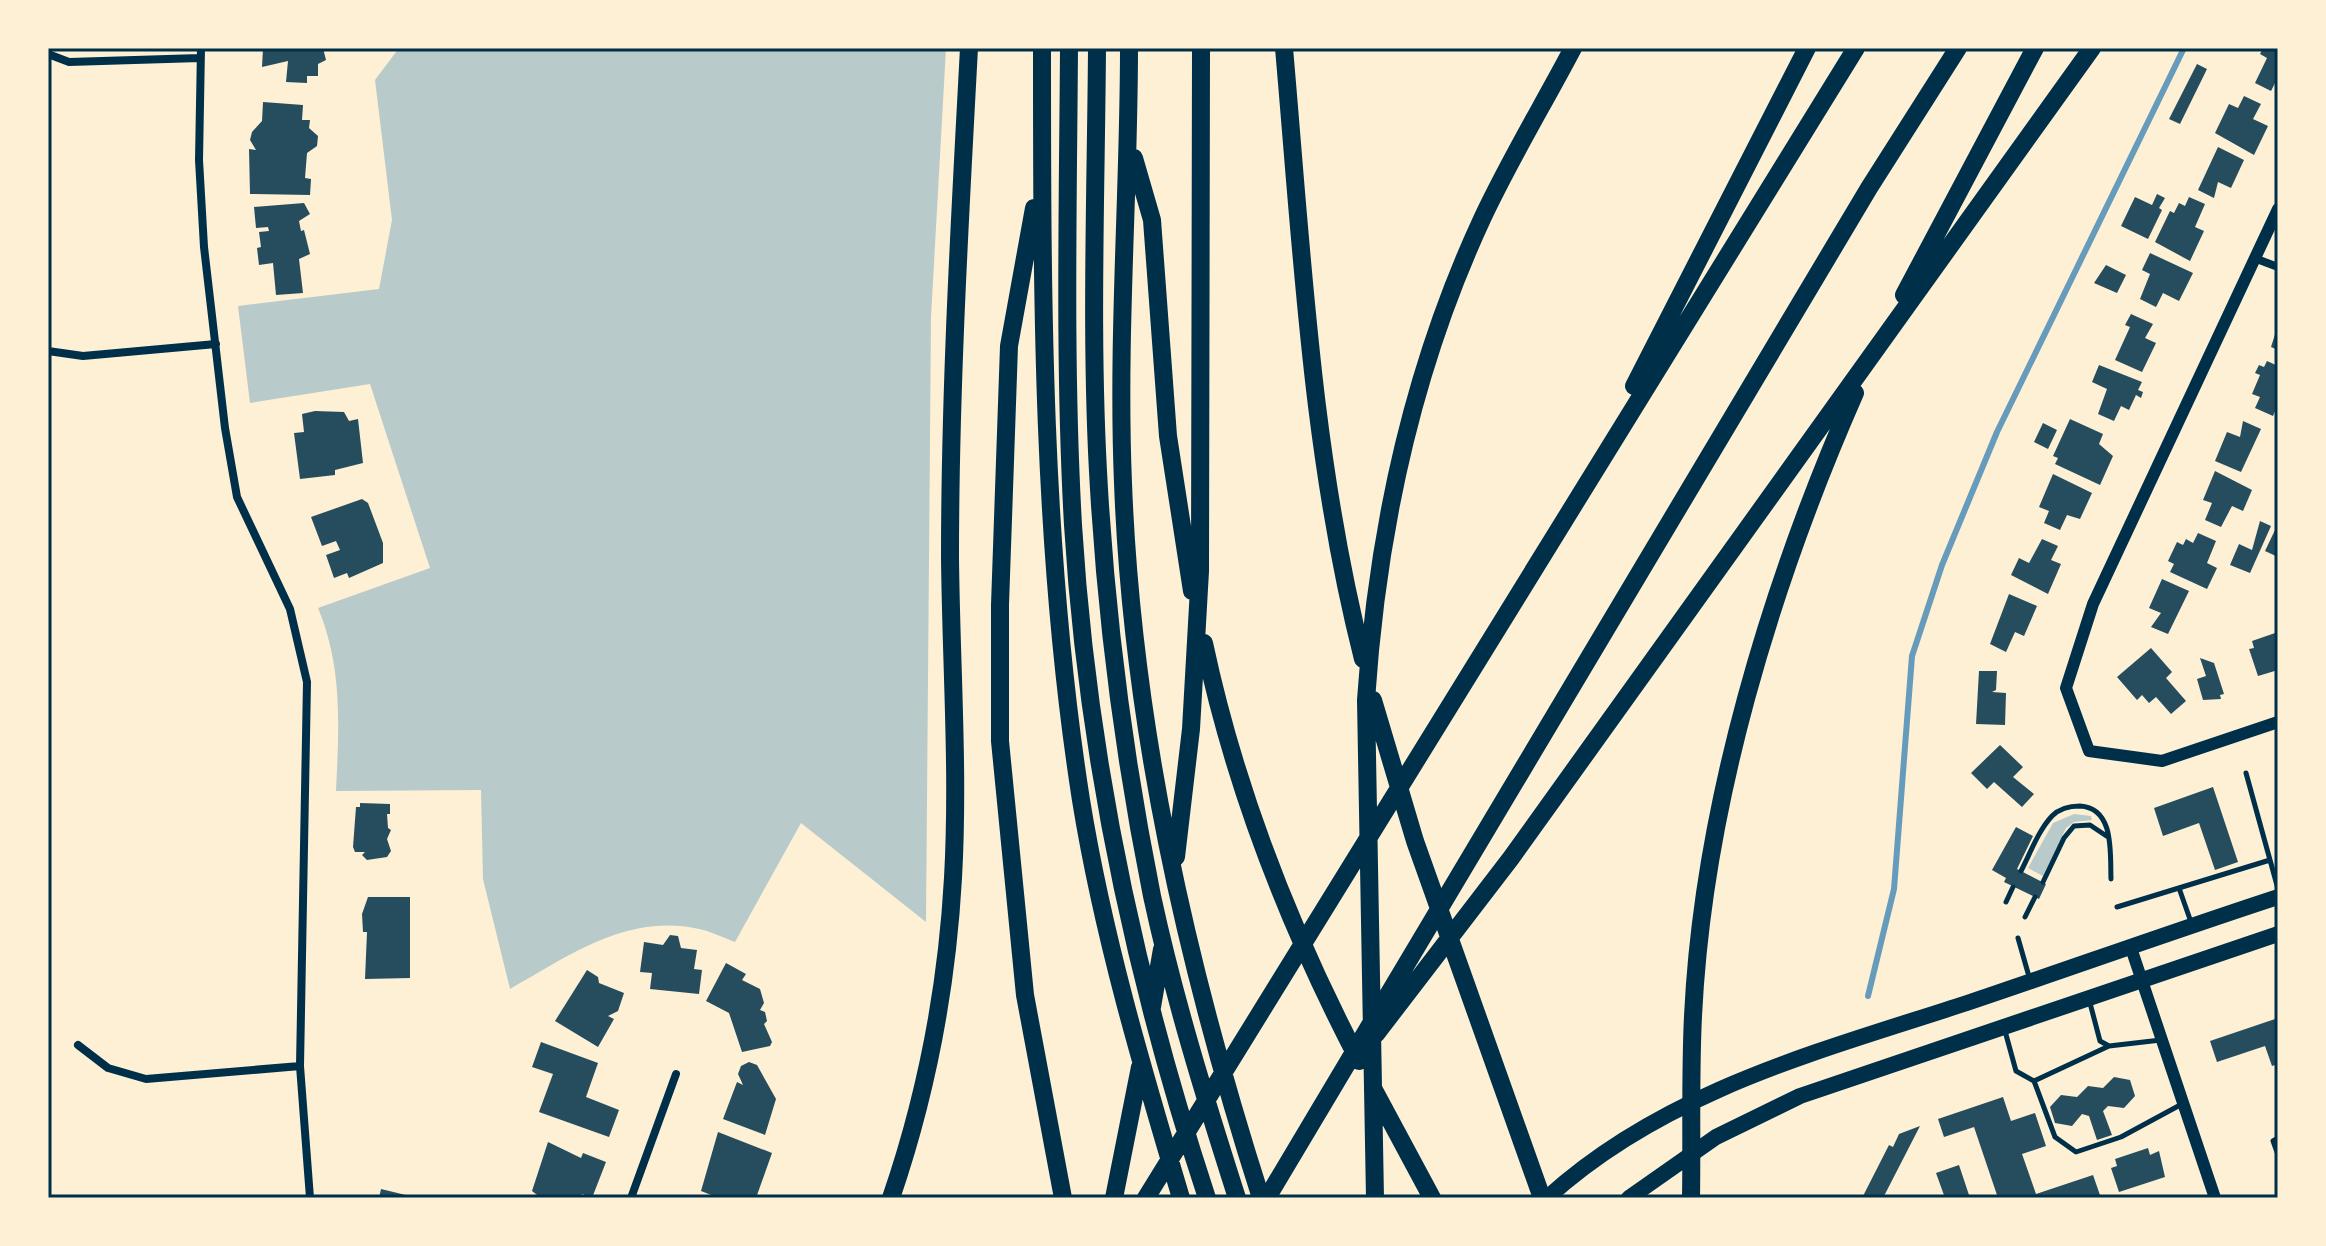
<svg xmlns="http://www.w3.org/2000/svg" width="2326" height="1246" viewBox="0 0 2326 1246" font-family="'Roboto Serif',serif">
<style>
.green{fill:#b9caca}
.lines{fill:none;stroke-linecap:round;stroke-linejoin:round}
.stream{stroke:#669bbc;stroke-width:6}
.building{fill:#264d5e}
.service{stroke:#003049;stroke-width:5}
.minor{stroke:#003049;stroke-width:8}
.tertiary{stroke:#003049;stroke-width:12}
.primary{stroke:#003049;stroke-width:16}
.motorway{stroke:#003049;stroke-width:18}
.neatline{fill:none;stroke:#003049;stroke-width:3}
</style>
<rect width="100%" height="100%" fill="#fdf0d5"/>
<path class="green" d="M399,48H946L931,317L926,922L801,823L735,942C722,937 708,930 694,928C624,915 567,957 510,989L483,879L481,790L336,791C339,727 343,668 318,608L430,568L370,384L250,403L238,306L379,289L392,220L375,80Z
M2074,814L2091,816L2092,820L2074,822L2066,828L2043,876L2028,868L2053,823Z"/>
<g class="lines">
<path class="stream" d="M1868,996L1894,889L1912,656L1942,565L1997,432L2184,48"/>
</g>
<path class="building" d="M263,48H323L326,60L318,64V76H307V83L286,82L288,61L262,67Z
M2263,48H2278V77L2271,91L2255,83L2267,58L2260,54Z
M2197,64L2207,69L2180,124L2169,119Z
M2244,96L2261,104L2253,119L2268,126L2254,155L2215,133L2229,104L2238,108Z
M263,102L303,105L302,120H310L309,128L318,136L317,146L307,153L305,178L311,179L310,195L250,194L249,149L256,150L250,140L252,132L262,121Z
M2218,147L2244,160L2231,188L2218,182L2214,198L2198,190Z
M2157,194L2165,198L2159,208L2162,210L2148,239L2121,226L2135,197L2152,205Z
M2189,197L2205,204L2195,227L2204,231L2190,261L2155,242L2170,211L2174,213L2179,203L2185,206Z
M304,203L310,214L299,221L301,231L304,230L310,254L299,259L303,293L276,295L273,263L259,265L257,248L261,247L259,232L269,231L268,227L256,228L254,207Z
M2150,253L2193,273L2179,301L2163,293L2156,307L2140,299L2150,274L2142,270Z
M2106,265L2126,275L2117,293L2094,283Z
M2131,314L2153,324L2145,338L2156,343L2142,372L2115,360L2130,327L2125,325Z
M2278,325V350L2271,347Z
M2267,361L2278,366V404L2273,416L2255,408L2260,397L2252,394L2260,375L2255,373L2259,365L2264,367Z
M2099,365L2142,382L2138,390L2143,392L2141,398L2136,395L2129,410L2121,406L2114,421L2098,414L2107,389L2092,382Z
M315,411L344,412L349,421L358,419L363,463L335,470V475L300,479L294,433L304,432L302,414Z
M2070,419L2103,434L2099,444L2113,456L2100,485L2055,464L2058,458L2053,456Z
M2243,421L2261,429L2241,472L2215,461L2227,432L2240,437Z
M2043,423L2057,430L2048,449L2034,442Z
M2215,471L2252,490L2243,511L2232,506L2221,527L2205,520L2212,503L2203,500Z
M2053,474L2092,493L2080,519L2067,515L2060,530L2044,523L2049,511L2039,507Z
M362,499L368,503L383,543V563L349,578L347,573L334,578L326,555L340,550L336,541L322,546L311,517Z
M2260,521L2271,526L2250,573L2230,565L2239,544L2252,550Z
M2275,530L2278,532V557L2265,551Z
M2198,533L2216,541L2207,563L2217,568L2207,589L2170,572L2174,564L2168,561L2177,542L2183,545L2186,539L2193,543Z
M2042,539L2058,546L2051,560L2061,564L2048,594L2011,575L2019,558L2029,563Z
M2162,579L2189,591L2168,634L2151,627L2161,613L2149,608Z
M2009,594L2037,606L2024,636L2015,632L2006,652L1990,644Z
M2278,632V670L2258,676L2249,649L2254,648L2252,641Z
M2151,648L2172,672L2166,678L2186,701L2171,714L2156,697L2149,703L2142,695L2137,700L2117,677Z
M2200,658L2214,663L2224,694L2220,695L2221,699L2203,700L2197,679L2206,676Z
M1979,671H1997L1996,690L1992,692L2006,693L2005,725L1976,724Z
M2000,745L2023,767L2013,777L2034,794L2022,807L1994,782L1987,789L1971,773Z
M2213,787L2238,862L2215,870L2199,823L2163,836L2154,808Z
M360,803L390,804V814H387L388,828L391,830L387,839L391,851L387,857L367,860L362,855L365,852H355L353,847L356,807H360Z
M2016,827L2033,836L2017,869L2046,884L2039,899L2004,882L2006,878L1992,870Z
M368,897H410V978L365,979L367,932H363L362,914Z
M670,935L678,936L681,948L697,950L694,969L702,970L699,994L650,989L652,973L640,972L644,942L663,945Z
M726,963L746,974L742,980L760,989L764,1003L760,1010L765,1012L767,1021L764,1024L772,1042L770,1046L742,1052L729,1013L706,1001Z
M587,970L598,977L599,983L624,993L618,1011L608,1016L614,1019L598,1047L555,1021Z
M2278,1018V1064L2272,1066L2265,1046L2217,1062L2210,1041Z
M541,1042L598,1063L586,1097L619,1110L609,1137L539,1112L553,1074L532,1067Z
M749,1062L757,1065L776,1099L765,1135L723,1119L737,1082L743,1085L738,1074L741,1066Z
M2114,1077L2130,1080L2135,1096L2124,1108L2108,1106L2103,1111L2112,1135L2097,1140L2089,1116L2082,1114L2072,1126L2055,1123L2050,1107L2061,1095L2077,1097L2088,1086L2103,1088Z
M2003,1097L2011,1121L2035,1113L2046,1146L2022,1154L2036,1194L2093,1175L2101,1198H1998L1974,1127L1944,1137L1938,1119Z
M1920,1126L1883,1198H1862L1889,1145L1893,1147L1899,1134Z
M718,1132L772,1153L756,1198H719L701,1191Z
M548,1142L581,1158L583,1153L606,1162L592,1198L582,1194L581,1198H541L532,1191Z
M2148,1148L2150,1155L2159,1151L2165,1177L2119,1192L2111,1168L2117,1166L2115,1159Z
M1959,1165L1970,1198H1945L1936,1173Z
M381,1189L414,1197V1198H379Z"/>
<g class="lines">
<path class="service" d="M2246,773L2278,889
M2021,871C2030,854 2038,831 2052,816C2059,809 2070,806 2080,806C2115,808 2110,854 2111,879
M2043,882L2064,838L2074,826L2090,825L2108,837
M2179,888L2192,925
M2006,902L2013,887
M2117,907L2270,860
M2025,917L2035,897
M2018,938L2030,980
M2090,1003L2100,1041L2109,1046L2161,1040
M2005,1031L2016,1071L2034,1081L2109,1046
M2034,1081L2055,1137L2076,1152L2121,1137L2182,1104
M2278,1138L2273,1141L2278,1155"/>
<path class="minor" d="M201,48L199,160L204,247L225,428L237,497L290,609L307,682L300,1066L310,1198
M48,54L69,62L200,58
M2254,258L2278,267
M48,351L83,356L216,344
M78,1045L108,1068L146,1079L300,1066
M631,1198L676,1074"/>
<path class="tertiary" d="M2278,209L2093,604L2066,688L2089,751L2162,761L2278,722
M2131,948L2215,1198"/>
<path class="primary" d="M1547,1198C1664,1091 1820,1051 1967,1003C2071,968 2174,931 2278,897
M1629,1198L1716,1137L1800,1096L2278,934"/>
<path class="motorway" d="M1042,48C1042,300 1042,551 1081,800C1103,936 1142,1067 1181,1198
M1069,48C1068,207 1064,366 1073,525C1087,754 1135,980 1207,1198
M1097,48C1096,195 1090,342 1099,489C1107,625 1125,762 1152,896C1174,998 1205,1098 1237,1198
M1129,48C1129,193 1117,338 1123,483C1132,726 1187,967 1261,1198
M1284,48C1302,253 1312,459 1363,659
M1134,158L1152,220L1168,436L1192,591
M1034,208L1009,346L1000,605V741L1025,995L1063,1198
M1904,295L2035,48
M1634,386L1807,48
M1204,643C1235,789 1290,929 1359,1061
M1373,700L1415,841L1542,1198
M1176,857L1191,729L1200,571L1201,48
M1152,1007L1162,949
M1376,1034L1511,858L2092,48
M1374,1090L1432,1198
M891,1198C926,1096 947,986 953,878C959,771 951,663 950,557C950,387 960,217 969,48
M1114,1198L1140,1067
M1146,1198L1856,48
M1267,1198L1869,188L1958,48
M1375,1198L1366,700C1377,533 1411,372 1482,219C1509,161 1543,105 1573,48
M1691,1198C1692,1138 1690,1077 1693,1016C1703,807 1771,584 1855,393"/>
</g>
<rect width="2326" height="1246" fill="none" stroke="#fdf0d5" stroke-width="100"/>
<rect x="50" y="50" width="2226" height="1146" class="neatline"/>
</svg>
